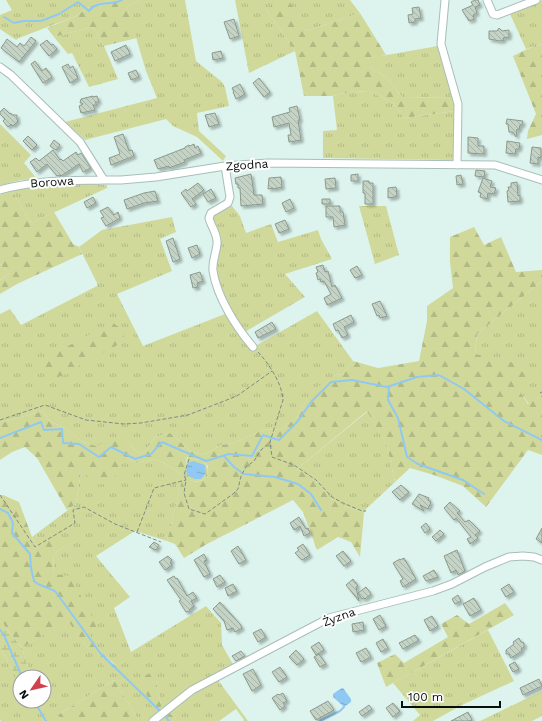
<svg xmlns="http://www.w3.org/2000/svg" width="542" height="721" viewBox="0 0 542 721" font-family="'Work Sans',sans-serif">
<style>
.grass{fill:url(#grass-tufts)}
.forest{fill:url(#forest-firs);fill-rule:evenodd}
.wetland{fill:url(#wetland-marsh)}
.water{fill:url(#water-ripples)}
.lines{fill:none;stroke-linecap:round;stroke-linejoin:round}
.stream{stroke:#8fc9f3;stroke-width:2}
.building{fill:url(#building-back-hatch);stroke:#8c9a8c;filter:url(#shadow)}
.street-casing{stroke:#a8beb8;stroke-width:9}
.path{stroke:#7c8c88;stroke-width:1;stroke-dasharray:4 2;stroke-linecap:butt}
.street{stroke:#fff;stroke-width:7}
.labels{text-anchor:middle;stroke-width:4;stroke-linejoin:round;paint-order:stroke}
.street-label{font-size:12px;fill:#070e0c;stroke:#fff}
</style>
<defs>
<pattern id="grass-tufts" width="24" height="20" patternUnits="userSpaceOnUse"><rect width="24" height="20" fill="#d0d99a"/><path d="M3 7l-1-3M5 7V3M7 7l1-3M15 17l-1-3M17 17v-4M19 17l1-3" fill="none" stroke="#b1b984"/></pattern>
<pattern id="forest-firs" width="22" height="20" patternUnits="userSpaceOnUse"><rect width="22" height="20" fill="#d0d99a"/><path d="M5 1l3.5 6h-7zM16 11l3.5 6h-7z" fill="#b1b984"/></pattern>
<pattern id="wetland-marsh" width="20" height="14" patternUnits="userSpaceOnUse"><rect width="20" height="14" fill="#d0d99a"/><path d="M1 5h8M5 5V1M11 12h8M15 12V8" fill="none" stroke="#b1b984"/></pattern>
<pattern id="water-ripples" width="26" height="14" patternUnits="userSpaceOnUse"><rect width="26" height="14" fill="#8fc9f3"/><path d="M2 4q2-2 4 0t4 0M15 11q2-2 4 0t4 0" fill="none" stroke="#7aabcf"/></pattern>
<pattern id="building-back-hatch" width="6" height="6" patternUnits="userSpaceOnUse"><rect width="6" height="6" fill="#c4d3c5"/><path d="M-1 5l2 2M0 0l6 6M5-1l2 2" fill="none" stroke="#a7b4a8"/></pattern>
<filter id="shadow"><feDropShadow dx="2.5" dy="2.5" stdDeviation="1" flood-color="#0004"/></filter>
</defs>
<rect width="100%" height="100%" fill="#ddf4ee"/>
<path class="grass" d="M6,0H110L89,7L76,16L19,38L16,40L0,29V15L12,10Z
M139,0H185L196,61L222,82L225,87L229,106L197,113L199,131L226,156L223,161L197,137L173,126L166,119L85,140L65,122L157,98L146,71L127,7Z
M235,0H350L360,13L306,31L265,8L295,51L249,73Z
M542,0V44L526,49L510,14Z
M93,27L104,46L118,79L89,87L72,53L68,54L54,37Z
M438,46L453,97L403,98L386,77L370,67L364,59Z
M354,91L371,92L393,103L404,118L455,111L453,160L323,158V131L337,130L333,96Z
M0,124L31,155L24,163L37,179L21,180L0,185Z
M67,184H90L107,185V188L31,223L12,191L26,188Z
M232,206L240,216L246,233L271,224L278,242L318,230L321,239L332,259L285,274L305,297L243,333L229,311L215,273L220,243L211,220L214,214Z
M359,206H386L399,255L375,264Z
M172,217L176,232L160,239L172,271L117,294L143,346L225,314L241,337L252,348L317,311L353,361L343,374L336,375L306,401L297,417L281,430L265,429L234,443L221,445L204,455L192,452L170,433L155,437L146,451L138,453L129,444L96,446L81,441L67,429L49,421L43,411L3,422L0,418V314L10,309L21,325L97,286V283L79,247L102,230Z
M0,264L9,274L0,280Z
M542,281V395L529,404L521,393L475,354L477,334Z
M368,411L387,446L395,482L366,509L364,513L344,506L330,498L315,480L297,469Z
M123,456L138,463L153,459L164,463L183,476L188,457L192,459L202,460C208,466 208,468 208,476C197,484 195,482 183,477L167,541L135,531L96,556L130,597L114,608L131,652L206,606L221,623L222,645L234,666L214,674L185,691L162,710L156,680L158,713L149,721H139L114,680L58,715L61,721H1L0,719V647L20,684V701H44V677H31L22,648L68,620L88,648L118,667L102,653L88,634L97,628L53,574L54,554L65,546L38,547L32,537L76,504L81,471Z
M488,630L514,681L462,705L433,721H413L420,715L393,683Z
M218,680L248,721H243L244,720L236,709L219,721H177L169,712L192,695Z
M542,691V716L532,721H480Z"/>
<path class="forest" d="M110,0H139L127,7L137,38L104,46L93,27L54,37L47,28L76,16L89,7Z
M290,2L306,31L360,13L386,55L365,59L370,67L386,77L403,98L453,97L455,111L404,118L393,103L371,92L354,91L333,96H304L295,51L265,8Z
M542,44V135L527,139L528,131L536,114L513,56L527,49Z
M12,191L31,223L54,212L73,244L79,247L82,254L17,284L0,294V280L9,274L0,264V195Z
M474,227L484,245L501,237L516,272L542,270V281L477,334L475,354L515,363L526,372L521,393L528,404L542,395V455L528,450L486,507L463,486L434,475L410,468L395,482L387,446L367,411L297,469L315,480L330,498L344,506L364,513L360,557L351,542L338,537L317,550L303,512L293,500L207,544L184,558L175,544L167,541L183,476L164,463L153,459L138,463L123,456L119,474L99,485L81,471L76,504L67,510L37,458L25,447L12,452L0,460V418L3,422L43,411L49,421L67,429L81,441L96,446L113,439L129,444L138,453L146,451L155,437L170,433L192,452L204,455L221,445L234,443L265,429L281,430L297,417L306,401L317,387L336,375L343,374L353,361L378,368L419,361L427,321V306L453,288L450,262V237ZM187,457L192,459L202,460L208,466V476C198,484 194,483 184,476Z
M112,322L123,330L124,340L110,350L91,357L69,373L50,380L39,362Z
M0,495H3L19,502L32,537L38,547L56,536L65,546L54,554L53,574L70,576L98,628L89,634L102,653L118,668L109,672L88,648L68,621L22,648L0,620Z
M505,603L514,615L386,687L377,663L395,654L404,663L448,637L441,624L457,615L469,624Z
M150,673L156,680L162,710L158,713L148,702L143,677Z
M114,680L139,721H61L58,715Z
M169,712L177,721H159L158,720Z"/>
<path class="wetland" d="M0,620L22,648L31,677H20V684L0,647Z"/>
<path class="water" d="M193,461L205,465L206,473L201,479H195L188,476L186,471L188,463Z
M343,688L351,699V702L344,707L333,697V694L340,689Z"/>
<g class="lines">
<path class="stream" d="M4,17L14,23L23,21H41L59,14L78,2L89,11C96,0 112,6 122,0
M389,386L388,400L398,418L407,457L418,464L463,480L484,494
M0,438L41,422L44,430L62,429L63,443L79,444L99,457L111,447L135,459L151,454L162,442L206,461L229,454L252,456L263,435L279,440L298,421L311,402L331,382L352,380L387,387L417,377L439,375L464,389L504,421L542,440
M224,456L234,467L244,474L275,477L298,484L311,494L321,510
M0,509L8,513L13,523L12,533L30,554L31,568L34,581L38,584L55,591L101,654L160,711
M0,630L4,635L22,677
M34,701L46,721
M165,716L169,721
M320,721L340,711L344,707"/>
</g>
<path class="building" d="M475,0H478L480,5L475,7L477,13L473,15L474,19L469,21L462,10L473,5L471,2Z
M419,7L421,18L415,19V22L409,23L408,15L413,14L412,8Z
M234,19L239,36L230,39L224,22Z
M499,28L502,31L509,30V37L503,38L504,40L500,41L489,39V31H497Z
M31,37L36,41L19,62L1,48L7,39L17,47L20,43L24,46Z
M47,40L51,45L53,44L57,49L49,56L40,45Z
M126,45L130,54L115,61L111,52Z
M221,51L223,58L213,60L212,53Z
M35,61L42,71L46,68L52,77L43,83L31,64Z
M68,64L70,68L73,66L78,78L70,83L62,67Z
M136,70L139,77L131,80L128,73Z
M259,78L270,92L264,97L253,83Z
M240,84L245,94L236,99L233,92H234L232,88Z
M93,96V97L97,96L99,102H95L97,105H93L95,110L81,113L79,106L83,104L82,103H80L81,99Z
M297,106L300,120H298L301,140L289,142L288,135H291L289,123L274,127L272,117L290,112L289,108Z
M4,108L10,114L11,113L12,115H17V120L18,121L13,126L11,124L8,127L3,121L5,119L0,114V112Z
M215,113L219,124L209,127L205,115Z
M507,119L523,121L522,125H520L519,130L517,129L516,137L513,132H509L508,124H506Z
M123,134L129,151L132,150L134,156L111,165L109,158L120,154L114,137Z
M28,136L37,145L32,150L23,141Z
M468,137L478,138V146H484V154L468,153Z
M54,140L60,145L56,150L50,146Z
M507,141L520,143L519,149H516L515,154L506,153Z
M194,144L195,148L198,146L201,153L184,160L185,162L169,168V166L158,169L154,160L185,148V147L189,145L190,146Z
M532,147L541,148V158L538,157V164L530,163Z
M53,150L60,160L61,159L63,161L76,152L78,155L81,153L91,168L83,172L79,164L61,176L60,175L57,176L47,164L37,172L30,162L36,158L39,161Z
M476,170L485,171L484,177L475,176Z
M251,174L254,195H262L263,204L241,206L240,188H238V184H236L235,178Z
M358,174V181H351V175Z
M461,175L463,184L457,185L456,176Z
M281,177L282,187L273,189V188L268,189L269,178Z
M335,178L336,188L326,189L325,179Z
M483,178L492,181L490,187L496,188L494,194L488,193L487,199L480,197L481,193L478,192Z
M363,181H369V183H373V204H365V193H363Z
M517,182L518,196L520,195V201L508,202L507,191L509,190L508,187H511V183Z
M198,183L204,190L192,199L196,204L191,207L181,193L186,189L187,191Z
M396,187L397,196H395V197L388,198V188Z
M211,189L216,198L208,202L203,194Z
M155,191L158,201L144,203L127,209L124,200L144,193Z
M93,197L96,203L87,208L84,202Z
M290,199L294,208L286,212L282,203Z
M322,199H330V204H322Z
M326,206H340V212H343L345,225L334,227L333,217H326Z
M108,207L114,215L118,212L120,218L106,226L101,218L104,217L100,211Z
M285,220L289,229L279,233L275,224Z
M173,238L180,259L173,262L166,241Z
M197,245L200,254L192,258L188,248Z
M323,265L325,272L328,271L332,287L335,285L342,298L327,305L324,298L331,294L324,281L321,282L320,279L318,280L316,273L318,272L316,267Z
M357,266L362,275L355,278L350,270Z
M200,272L203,281L197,283L198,287L193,288L190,275Z
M380,301L387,316L380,318L379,315L377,316L372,304Z
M351,315L354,322L344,327L348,335L342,338L338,330L336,331L333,324Z
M272,322L276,329L258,338L255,332Z
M401,485L409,492L400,500L392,492Z
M419,494L429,498L428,500L431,502L428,509L420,505L424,511L412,504Z
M450,502L460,511L457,513L465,522L469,520L480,531L475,535L478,538L470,544L467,539L471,537L456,518L454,520L444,508Z
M299,517L306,529L308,528L310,533L304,536L300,526L294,530L290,523Z
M426,523L430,529L425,533L421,527Z
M542,528V543L536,539Z
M440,530L444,534L436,541L432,537Z
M154,542L159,545L156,550L149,547Z
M303,544L310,555L302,560L295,553L299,550L297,548Z
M238,546L246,560L239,564L231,551Z
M457,550L465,571L458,575L456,570L451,573L444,556Z
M343,551L351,561L344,566L336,556Z
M204,554L207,560L204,561L210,574L204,577L194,560Z
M168,556L172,560L170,563L172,565L165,570L159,562Z
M404,558L416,579L403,587L400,581L403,579L393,563L400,559V560Z
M434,570L438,577L426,581L423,576Z
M220,575L225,582L217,587L213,579Z
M174,576L176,579L177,578L187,596L193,592L197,598L191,601L194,606L190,609V611L186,612L179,601L181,600L167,580Z
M353,579L358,586L356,587L359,601L346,585Z
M233,584L237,591L228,596L225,588Z
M509,584L514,592L506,597L501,589Z
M366,587L371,594L365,599L364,598L362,599L358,593Z
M458,595L461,601L455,604L452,599Z
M474,598L481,610L470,616L463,604Z
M220,602L240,624L242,628L235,632L233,628L227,630L224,621L213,609Z
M380,615L386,626L379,630L373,619Z
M432,616L438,626L430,631L424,620Z
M363,622L364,630L353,632L352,624Z
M261,629L266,637L258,642L253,633Z
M415,635L419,640L403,649L399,643Z
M519,638L521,642L524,643V647L521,649L522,651L511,658L509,654H506V650L514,644L513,642Z
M383,639L388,648L381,652L376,643Z
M319,642L324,650L316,655L311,647Z
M366,648L371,657L361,662L356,653Z
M296,650L304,659L297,665L289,657Z
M241,651L245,656L236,661L232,656Z
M319,654L326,664L320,667L314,657Z
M515,662L519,669L513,672L509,665Z
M280,667L287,677L279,682L272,672Z
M253,669L261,685L252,691L243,674Z
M539,679L542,686L523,695L520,688Z
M283,693L287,701L283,703L285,706L280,710L272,698L278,694L279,695Z
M328,701L334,710L316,720L310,711Z
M393,703L400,711L393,717L386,708Z
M369,705L372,709L362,716L359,712Z
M468,712L472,720L469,721H451Z"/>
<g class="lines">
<defs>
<path id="street" d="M445,0L441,44L458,104L457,165
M487,0L493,14L497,15L536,0
M0,67L11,75L80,142L104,180H121L156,177L225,166L268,163L495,165L542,180
M225,166L230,197L228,203L211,213L209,218C211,227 218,234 217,244C216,254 212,261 213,271C217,297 236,327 253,347
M0,190C34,180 69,181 104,180
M153,721L192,690L329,618L433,591L452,584L485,567L509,557L523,556L534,557L542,560"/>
</defs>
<use href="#street" class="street-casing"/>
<path class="path" d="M258,352C269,364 282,383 283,400L270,442L272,457L294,465L316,480L332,497L343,503L362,511H366
M540,393L542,392
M0,420L45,405L86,420L124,424L141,423L188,415L237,396L272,371
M189,459L184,475L186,480L184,493L189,509L205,514L233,494L238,489L241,476L246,467L254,461L261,450L270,442
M0,495L35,547L75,523L73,510L84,507L115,524L161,542
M137,532L154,488L186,480"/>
<use href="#street" class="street"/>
</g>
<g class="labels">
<g class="street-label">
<text transform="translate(247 165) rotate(-4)" y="4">Zgodna</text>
<text transform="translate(52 182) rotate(-4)" y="4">Borowa</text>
<text transform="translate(339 617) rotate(-20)" y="4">Żyzna</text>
</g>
</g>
<g transform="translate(32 689) rotate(236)"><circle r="19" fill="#ffffff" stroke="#9c9f9e"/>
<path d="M0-3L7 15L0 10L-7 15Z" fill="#d1414d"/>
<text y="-6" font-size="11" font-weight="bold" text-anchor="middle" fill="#070e0c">N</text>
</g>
<path d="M402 701v6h98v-6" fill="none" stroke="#070e0c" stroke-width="2"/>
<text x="408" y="701" font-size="12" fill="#070e0c" stroke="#ffffff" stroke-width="3" paint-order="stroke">100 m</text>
</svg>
